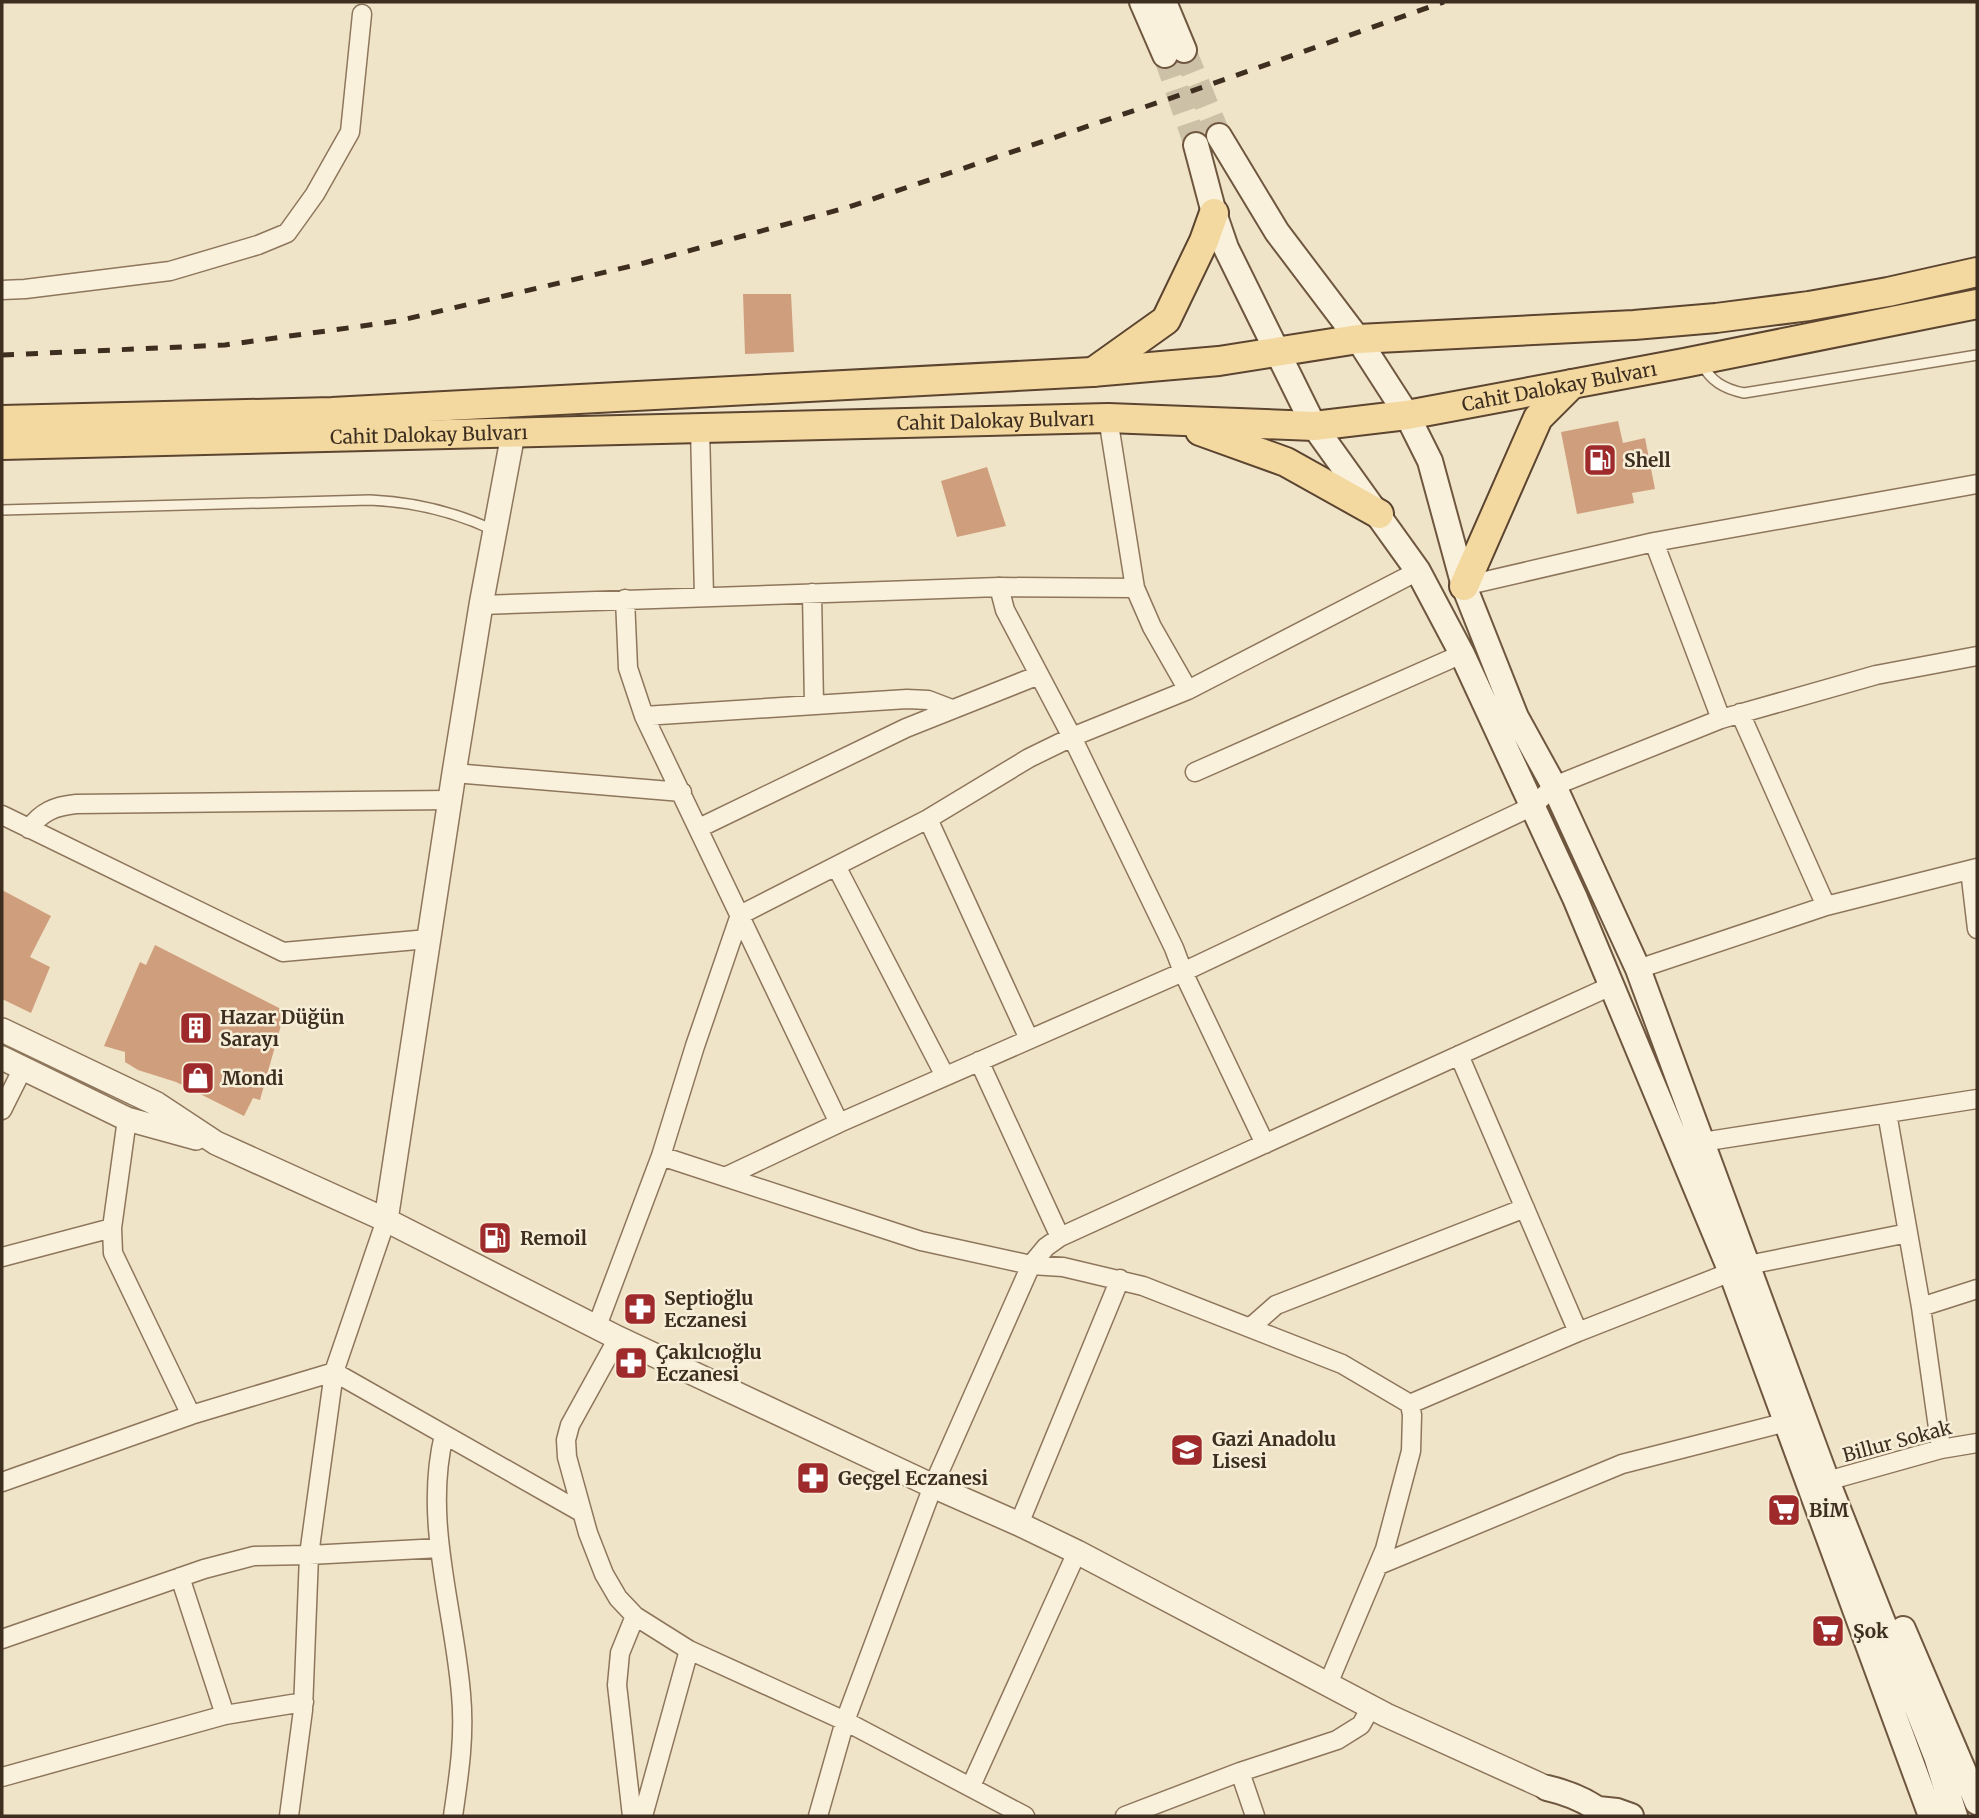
<svg xmlns="http://www.w3.org/2000/svg" width="1979" height="1818" viewBox="0 0 1979 1818" font-family="Merriweather,serif">
<style>
.building{fill:#cf9f7d}
.lines{fill:none;stroke-linecap:round;stroke-linejoin:round}
.secondary-tunnel{stroke:#ccc0a6;stroke-width:24;stroke-dasharray:24 12;stroke-linecap:butt}
.service-casing{stroke:#8d765c;stroke-width:12}
.minor-casing{stroke:#8d765c;stroke-width:21}
.tertiary-casing{stroke:#8d765c;stroke-width:26}
.secondary-casing{stroke:#6f573f;stroke-width:28}
.primary-casing{stroke:#5b4430;stroke-width:32}
.service{stroke:#faf1dc;stroke-width:9}
.minor{stroke:#faf1dc;stroke-width:18}
.tertiary{stroke:#faf1dc;stroke-width:23}
.secondary{stroke:#faf1dc;stroke-width:24}
.primary{stroke:#f3d9a0;stroke-width:28}
.rail{stroke:#3d2e20;stroke-width:5;stroke-dasharray:12 12;stroke-linecap:butt}
.labels{text-anchor:middle;stroke-width:5;stroke-linejoin:round;paint-order:stroke}
.street-label{font-size:19px;fill:#3d2e20;stroke:#f7eed8}
.poi-label{font-size:19px;font-weight:bold;fill:#3d2e20;stroke:#f7eed8;text-anchor:start}
</style>
<rect width="100%" height="100%" fill="#f0e4c8"/>
<path class="building" d="M743,294H791L794,352L745,354Z
M1618,421L1623,443L1645,438L1655,489L1632,493L1634,503L1577,514L1561,432Z
M987,467L1006,526L957,537L941,481Z
M2,890L51,916L30,957L50,967L31,1013L2,999Z
M155,945L285,1011L260,1100L253,1098L244,1116L176,1082L138,1070L125,1062V1052L104,1046L140,962L146,965Z"/>
<g class="lines">
<path class="secondary-tunnel" d="M1184,50L1219,136
M1165,55L1196,145"/>
<defs>
<path id="service" d="M1701,362C1710,381 1724,389 1744,393L1977,355
M2,510L370,500C415,502 454,511 495,531"/>
<path id="minor" d="M2,290L25,289L170,271L258,245L287,233L315,194L350,132L362,14
M1108,418L1135,588L1152,627L1188,690
M700,428L704,596
M1654,542L1721,719
M1464,586L1654,542L1977,484
M999,587L1005,610L1072,737L1174,948L1183,972L1265,1144
M812,593L814,705
M625,599L628,668L644,716L839,1123
M481,605L999,587L1135,588
M1740,713L1826,906
M644,716L907,699L928,700L949,708
M1195,772L1462,654
M454,773L682,792
M2,815L283,952L428,939
M928,819L1029,1039
M699,828L906,728L1039,675
M29,829C41,812 55,806 76,804L450,800
M836,866L945,1076
M1970,870L1977,929
M1638,969L1826,906L1977,868
M1459,1055L1578,1332
M979,1061L1060,1237
M2,1110L23,1068
M1887,1113L1921,1307L1941,1449
M127,1119L112,1228L113,1253L191,1415
M1702,1142L1977,1099
M661,1156L921,1241L1031,1265L1063,1267L1143,1286L1342,1364L1410,1404L1412,1415L1411,1451L1385,1549L1328,1684
M725,1177L839,1123L1183,972L1533,806L1554,786L1721,719L1876,675L1977,656
M2,1257L112,1228
M1748,1265L1908,1233
M1921,1307L1977,1289
M597,1326L661,1156L695,1046L740,915L928,819L1029,758L1072,737L1188,690L1418,571
M1251,1327L1276,1305L1525,1208
M618,1338L570,1425L566,1440L567,1457L588,1533L604,1574L618,1598L635,1616L689,1650L845,1721L1025,1816
M1410,1404L1578,1332L1731,1272
M444,1435C423,1521 454,1608 461,1694C465,1736 459,1775 453,1816
M1827,1481L1941,1449L1977,1443
M2,1482L191,1415L334,1372L581,1512
M1019,1524L1120,1279
M1379,1565L1622,1464L1787,1422
M180,1577L225,1715
M2,1639L204,1569L254,1556L309,1555L440,1548
M1240,1772L1255,1816
M2,1777L225,1715L304,1702
M971,1786L1077,1552
M289,1816L303,1710L309,1555L334,1372L386,1220
M632,1816L617,1685L620,1653L635,1616
M643,1816L689,1650
M818,1816L845,1721L933,1486L1031,1265L1046,1247L1060,1237L1611,986
M1125,1816L1240,1772L1337,1740L1361,1725L1371,1707"/>
<path id="tertiary" d="M2,1030L157,1104L216,1143L386,1220L618,1338L933,1486L1019,1524L1077,1552L1386,1715L1547,1788
M2,1058L127,1119L196,1138
M386,1220L454,773L481,605L513,434"/>
<path id="secondary" d="M1142,2L1165,55
M1164,2L1184,50
M1219,136L1277,232L1358,339L1407,415L1430,461L1464,586L1516,717L1554,786L1638,969L1827,1481L1936,1756L1955,1816
M1196,145L1214,213L1226,248L1314,426L1418,571L1462,654L1575,898L1731,1272L1931,1816
M1903,1629L1977,1802
M1547,1788C1569,1793 1590,1802 1607,1816
M1598,1809L1617,1811L1631,1816"/>
<g id="primary">
<path d="M1093,372L1166,320L1204,241L1214,213"/>
<path d="M2,420L332,412L1092,372L1219,361L1358,339L1634,325L1716,318L1809,306L1888,292L1977,272"/>
<path d="M1200,431L1286,462L1379,514"/>
<path id="s1" d="M2,445L1108,418L1314,426L1407,415L1684,363L1977,304"/>
<path d="M1464,586L1538,418L1572,384"/>
</g>
</defs>
<use href="#service" class="service-casing"/>
<use href="#minor" class="minor-casing"/>
<use href="#tertiary" class="tertiary-casing"/>
<use href="#secondary" class="secondary-casing"/>
<use href="#primary" class="primary-casing"/>
<use href="#service" class="service"/>
<use href="#minor" class="minor"/>
<use href="#tertiary" class="tertiary"/>
<use href="#secondary" class="secondary"/>
<use href="#primary" class="primary"/>
<path class="rail" d="M2,355L225,345L398,321L644,263L849,207L1186,93L1444,2"/>
</g>
<defs>
<symbol id="fuel-square" viewBox="-11 -11 22 22"><rect x="-9" y="-9" width="18" height="18" rx="4" fill="#9e2a2b" stroke="#f7eed8"/><path d="M-5.5-6h7V0h2V4h1.3V-2.5L3-4.5l.8-.8L6-3V5H2.5V1h-1V6h-7ZM-4.2-4.7v3.2H.2V-4.7Z" fill="#fff"/></symbol>
<symbol id="building-square" viewBox="-11 -11 22 22"><rect x="-9" y="-9" width="18" height="18" rx="4" fill="#9e2a2b" stroke="#f7eed8"/><path d="M-4-6H4V6H1V3H-1V6H-4ZM-2.5-4.3h1.7v1.8h-1.7ZM.8-4.3h1.7v1.8H.8ZM-2.5-1h1.7V.8h-1.7ZM.8-1h1.7V.8H.8Z" fill="#fff"/></symbol>
<symbol id="shop-square" viewBox="-11 -11 22 22"><rect x="-9" y="-9" width="18" height="18" rx="4" fill="#9e2a2b" stroke="#f7eed8"/><path d="M-5-2.5h2.3a2.7 3.5 0 0 1 5.4 0H5L5.5 6h-11ZM-1.5-2.5h3a1.5 2.3 0 0 0-3 0Z" fill="#fff"/></symbol>
<symbol id="pharmacy-square" viewBox="-11 -11 22 22"><rect x="-9" y="-9" width="18" height="18" rx="4" fill="#9e2a2b" stroke="#f7eed8"/><path d="M-2-6h4v4h4v4h-4v4h-4v-4h-4v-4h4Z" fill="#fff"/></symbol>
<symbol id="school-square" viewBox="-11 -11 22 22"><rect x="-9" y="-9" width="18" height="18" rx="4" fill="#9e2a2b" stroke="#f7eed8"/><path d="M0-5L7-2L0 1L-7-2ZM-4 1L0 2.5L4 1V4Q0 6-4 4Z" fill="#fff"/></symbol>
<symbol id="supermarket-square" viewBox="-11 -11 22 22"><rect x="-9" y="-9" width="18" height="18" rx="4" fill="#9e2a2b" stroke="#f7eed8"/><path d="M-6-5.5h2.5l.6 2H6L4.5 2H-2.5L-4.4-4H-6ZM-1.5 3.2a1.3 1.3 0 1 0 .1 0ZM3 3.2a1.3 1.3 0 1 0 .1 0Z" fill="#fff"/></symbol>
</defs>
<g fill-rule="evenodd">
<use href="#fuel-square" x="1581" y="441" width="38" height="38"/>
<use href="#building-square" x="177" y="1009" width="38" height="38"/>
<use href="#shop-square" x="179" y="1059" width="38" height="38"/>
<use href="#fuel-square" x="476" y="1219" width="38" height="38"/>
<use href="#pharmacy-square" x="621" y="1290" width="38" height="38"/>
<use href="#pharmacy-square" x="612" y="1344" width="38" height="38"/>
<use href="#school-square" x="1168" y="1431" width="38" height="38"/>
<use href="#pharmacy-square" x="794" y="1459" width="38" height="38"/>
<use href="#supermarket-square" x="1765" y="1491" width="38" height="38"/>
<use href="#supermarket-square" x="1809" y="1612" width="38" height="38"/>
</g>
<g class="labels">
<g class="street-label">
<text dy="7" stroke="none"><textPath href="#s1" startOffset="1561">Cahit Dalokay Bulvarı</textPath></text>
<text dy="7" stroke="none"><textPath href="#s1" startOffset="994">Cahit Dalokay Bulvarı</textPath></text>
<text dy="7" stroke="none"><textPath href="#s1" startOffset="427">Cahit Dalokay Bulvarı</textPath></text>
<text transform="translate(1897 1441) rotate(-15)" y="7">Billur Sokak</text>
</g>
<g class="poi-label">
<text x="1624" y="467">Shell</text>
<text x="220" y="1024">Hazar Düğün<tspan x="220" dy="22">Sarayı</tspan></text>
<text x="222" y="1085">Mondi</text>
<text x="520" y="1245">Remoil</text>
<text x="664" y="1305">Septioğlu<tspan x="664" dy="22">Eczanesi</tspan></text>
<text x="656" y="1359">Çakılcıoğlu<tspan x="656" dy="22">Eczanesi</tspan></text>
<text x="1212" y="1446">Gazi Anadolu<tspan x="1212" dy="22">Lisesi</tspan></text>
<text x="838" y="1485">Geçgel Eczanesi</text>
<text x="1809" y="1517">BİM</text>
<text x="1853" y="1638">Şok</text>
</g>
</g>
<rect width="1979" height="1818" fill="none" stroke="#3d2e20" stroke-width="7"/>
</svg>
